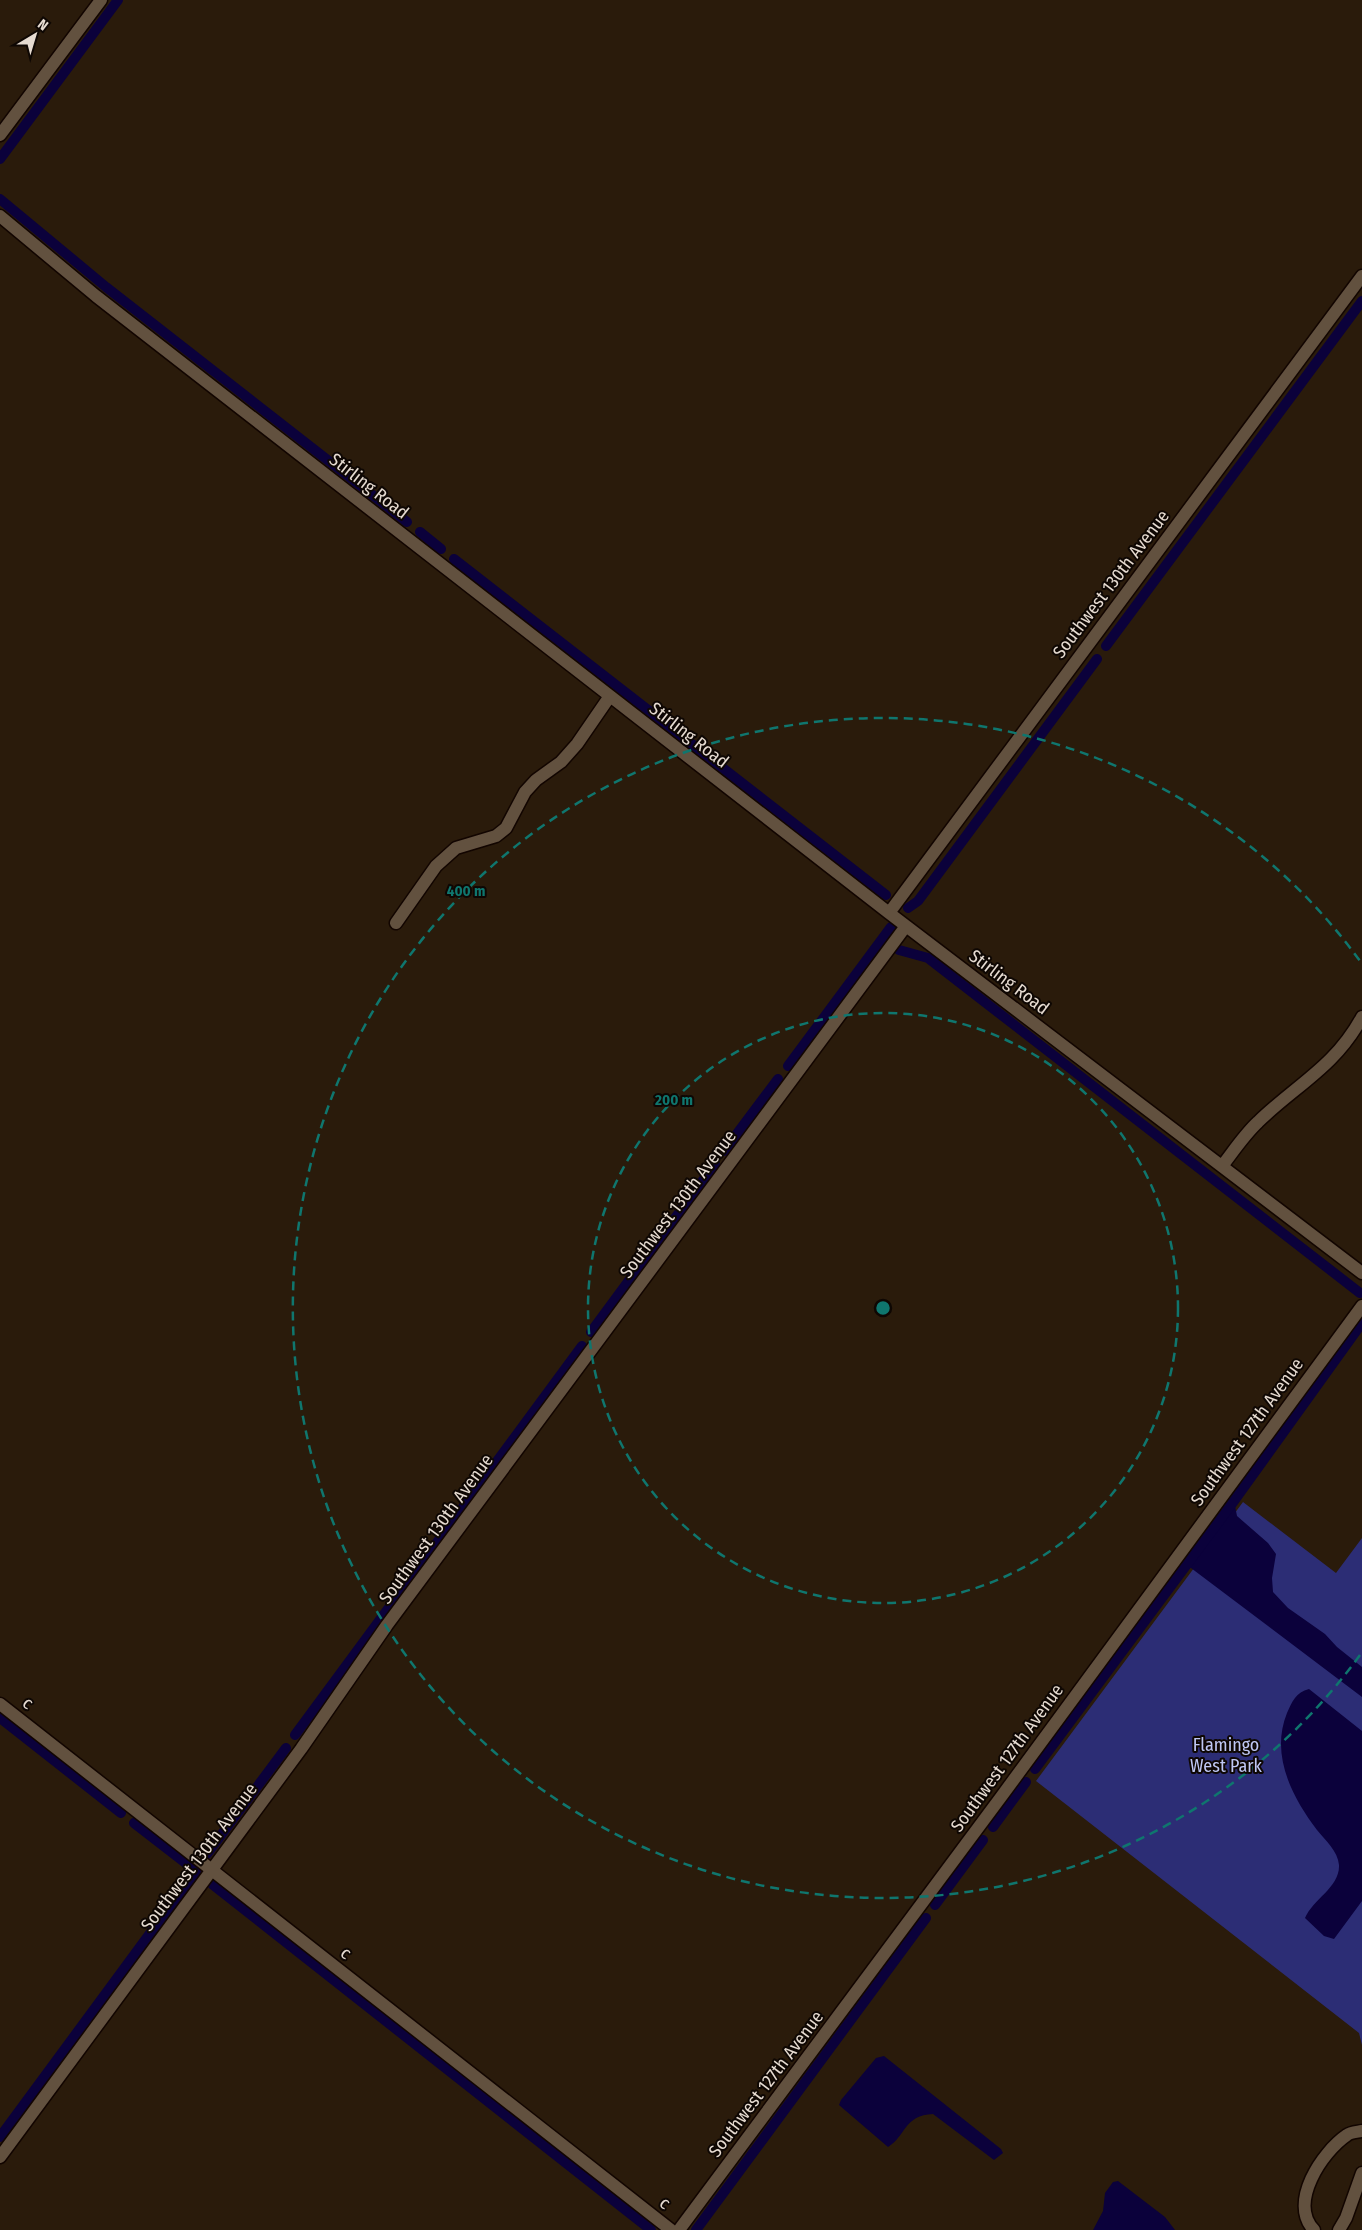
<svg xmlns="http://www.w3.org/2000/svg" width="1362" height="2230" viewBox="0 0 1362 2230" font-family="'Fira Sans Condensed',sans-serif">
<style>
.green{fill:#2c2d75}
.water{fill:#0b013b}
.lines{fill:none;stroke-linecap:round;stroke-linejoin:round}
.canal{stroke:#0b013b;stroke-width:10}
.minor-casing{stroke:#120500;stroke-width:15}
.minor{stroke:#62513f;stroke-width:12}
.ring{fill:none;stroke:#0f766e;stroke-width:2.5;stroke-dasharray:9 6}
.labels{text-anchor:middle;stroke-width:4;stroke-linejoin:round;paint-order:stroke}
.street-label{font-size:18px;fill:#e6dbd1;stroke:#0e0703}
.park-label{font-size:18px;fill:#bfc7f4;stroke:#0e0703}
.centre{fill:#0f766e;stroke:#0e0703;stroke-width:2.5}
.ring-label{font-size:15px;text-anchor:middle;font-weight:bold;fill:#0f766e;stroke:#0e0703;stroke-width:4;stroke-linejoin:round;paint-order:stroke}
</style>
<rect width="100%" height="100%" fill="#2a1b0b"/>
<path class="green" d="M1243,1502L1336,1573L1362,1538V2045L1359,2033L1036,1781Z"/>
<path class="water" d="M1234,1501L1237,1516L1268,1543L1276,1554L1272,1578L1273,1592L1288,1608L1325,1634L1337,1647L1362,1667V1697L1187,1565Z
M1309,1689L1362,1731V1901L1334,1939L1324,1936L1305,1918C1313,1899 1340,1887 1339,1865C1338,1851 1325,1840 1317,1830C1292,1797 1270,1755 1287,1713C1292,1702 1296,1692 1309,1689Z
M884,2056L1001,2149L1003,2153L994,2160L933,2114C904,2115 906,2136 888,2147L839,2105L841,2100L876,2058Z
M1118,2181L1165,2217L1175,2230H1093L1103,2211L1105,2193L1113,2182Z"/>
<g class="lines">
<path class="canal" d="M0,159L118,0
M0,199L106,287L407,522
M420,532L441,549
M454,559L886,895
M1106,646L1362,301
M908,908L918,901L1097,659
M899,950L928,958L1360,1293
M788,1066L891,927
M724,1151L778,1079
M591,1332L715,1164
M0,1718L121,1813
M295,1735L582,1346
M1035,1769L1234,1501L1362,1323
M993,1827L1026,1782
M207,1854L286,1748
M212,1884L651,2230
M935,1905L983,1840
M0,2137L196,1871L134,1823
M696,2230L926,1918"/>
<defs>
<path id="minor" d="M0,135L101,0
M0,216L96,296L889,913L1362,1273
M889,913L1362,276
M396,923L436,866L456,848L496,836L506,828L525,792L536,780L561,762L577,744L610,696
M1222,1166C1233,1152 1244,1135 1258,1122C1296,1085 1335,1067 1362,1017
M0,1704L671,2230
M0,2157L301,1749L387,1625L906,926
M679,2230L1001,1797L1362,1306
M1314,2230C1288,2203 1322,2152 1347,2135C1351,2132 1357,2132 1362,2131
M1339,2230L1346,2218L1362,2173"/>
</defs>
<use href="#minor" class="minor-casing"/>
<use href="#minor" class="minor"/>
</g>
<g class="ring">
<circle cx="883" cy="1308" r="295"/>
<path d="M1360 1655A590 590 0 1 1 1360 961"/>
</g>
<g class="labels">
<g class="street-label">
<text transform="translate(369 486) rotate(38)" y="6">Stirling Road</text>
<text transform="translate(1111 584) rotate(-53)" y="6">Southwest 130th Avenue</text>
<text transform="translate(689 735) rotate(38)" y="6">Stirling Road</text>
<text transform="translate(1009 982) rotate(37)" y="6">Stirling Road</text>
<text transform="translate(678 1204) rotate(-53)" y="6">Southwest 130th Avenue</text>
<text transform="translate(1247 1432) rotate(-54)" y="6">Southwest 127th Avenue</text>
<text transform="translate(436 1529) rotate(-54)" y="6">Southwest 130th Avenue</text>
<text transform="translate(28 1703) rotate(38)" y="6">c</text>
<text transform="translate(1007 1758) rotate(-54)" y="6">Southwest 127th Avenue</text>
<text transform="translate(199 1857) rotate(-53)" y="6">Southwest 130th Avenue</text>
<text transform="translate(346 1953) rotate(38)" y="6">c</text>
<text transform="translate(766 2084) rotate(-53)" y="6">Southwest 127th Avenue</text>
<text transform="translate(665 2203) rotate(38)" y="6">c</text>
</g>
<g class="park-label">
<text x="1226" y="1751">Flamingo<tspan x="1226" dy="21">West Park</tspan></text>
</g>
</g>
<circle cx="883" cy="1308" r="8" class="centre"/>
<g class="ring-label">
<text x="466" y="896">400 m</text>
<text x="674" y="1105">200 m</text>
</g>
<g transform="translate(35 35) rotate(38)" stroke="#0e0703" stroke-width="4" paint-order="stroke">
<path d="M0-4L9 19L0 12L-9 19Z" fill="#e6dbd1"/>
<text y="-8" font-size="14" font-weight="bold" text-anchor="middle" fill="#e6dbd1">N</text>
</g>
</svg>
